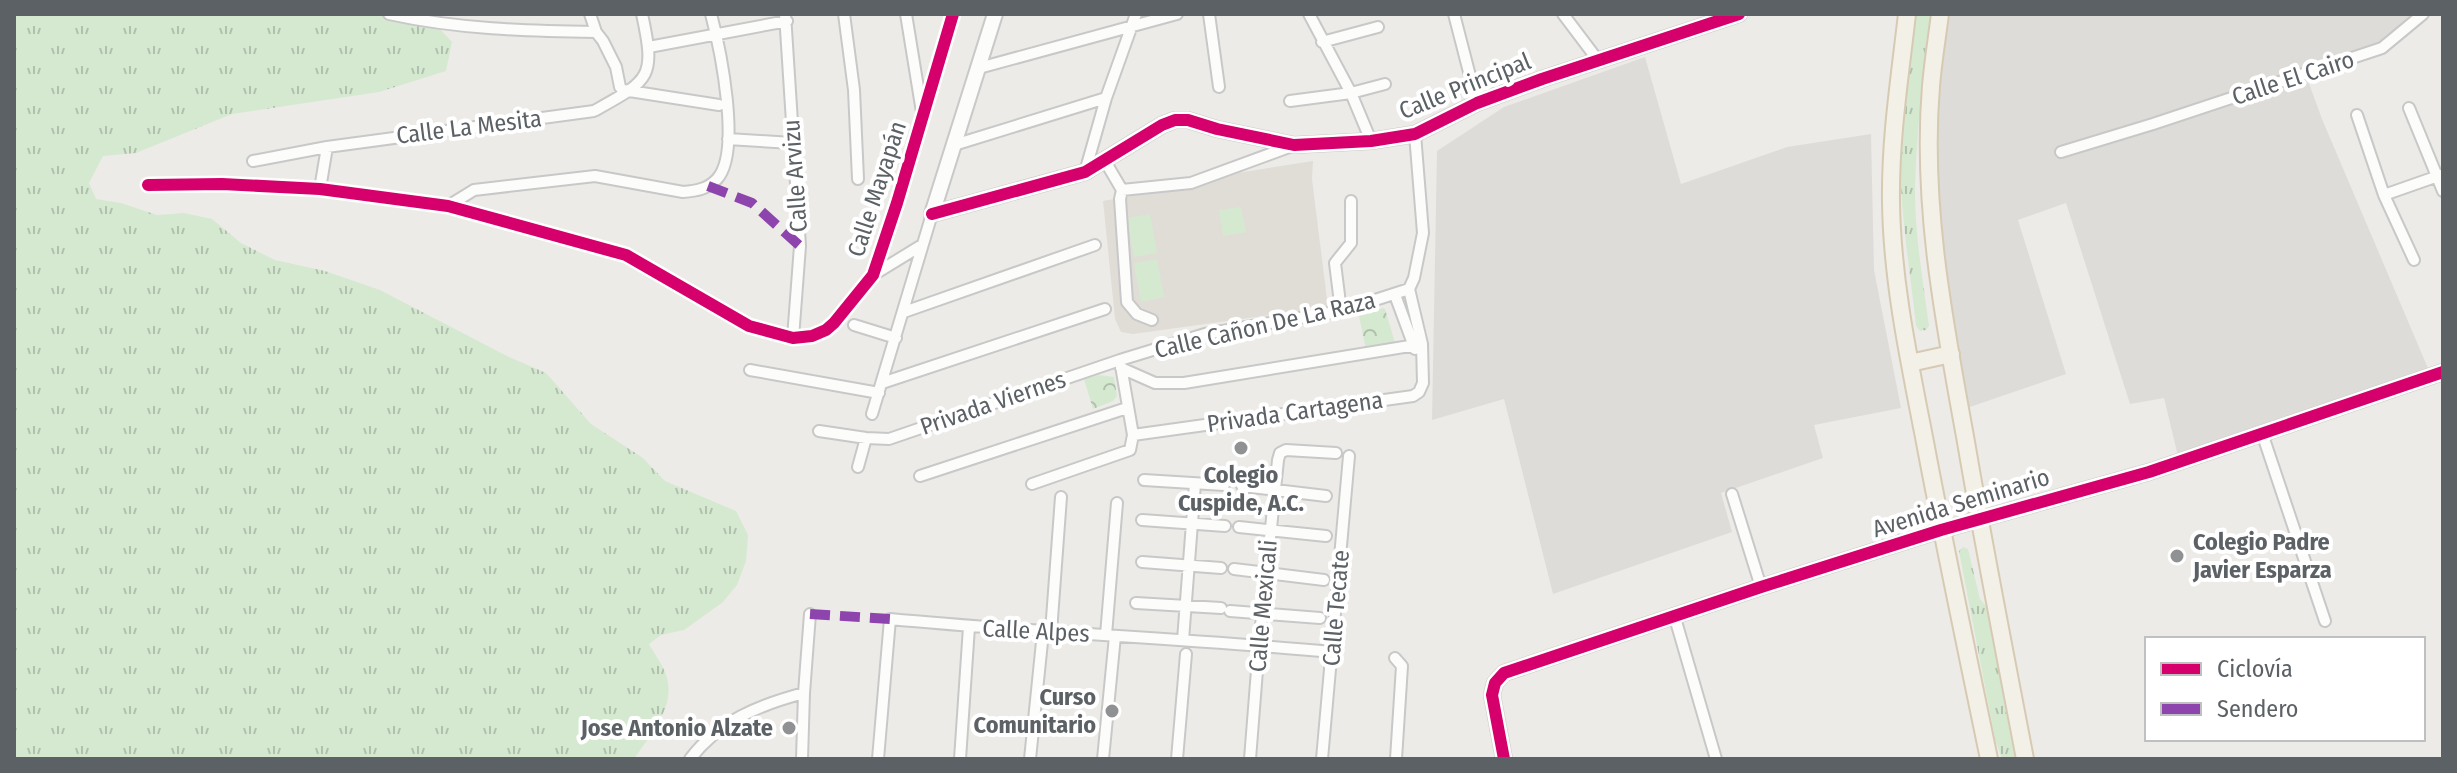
<svg xmlns="http://www.w3.org/2000/svg" width="2457" height="773" viewBox="0 0 2457 773" font-family="'Fira Sans Condensed',sans-serif">
<style>
.industrial{fill:#dedcd8}
.education{fill:#e0ddd7}
.grass{fill:url(#grass-tufts)}
.park{fill:url(#park-crowns)}
.pitch{fill:#d5e9d1}
.lines{fill:none;stroke-linecap:round;stroke-linejoin:round}
.street-casing{stroke:#c8c8c8;stroke-width:14}
.secondary-casing{stroke:#c9c9c9;stroke-width:18}
.primary-casing{stroke:#d6cab3;stroke-width:20}
.street{stroke:#fcfcfb;stroke-width:10}
.secondary{stroke:#fcfcfb;stroke-width:14}
.primary{stroke:#f3f0e8;stroke-width:16}
.quiet{stroke:#8e44ad;stroke-width:10;stroke-dasharray:20 10;stroke-linecap:butt}
.cycleway-casing{stroke:#fff;stroke-width:17}
.cycleway{stroke:#d6006c;stroke-width:12}
.poi-dot{fill:#8f9193;stroke:#fff;stroke-width:3}
.labels{text-anchor:middle;stroke-width:8;stroke-linejoin:round;paint-order:stroke}
.street-label{font-size:24px;fill:#5c6166;stroke:#fff}
.poi-label{font-size:24px;font-weight:bold;fill:#5c6166;stroke:#fff;text-anchor:end}
</style>
<defs>
<pattern id="grass-tufts" width="24" height="20" patternUnits="userSpaceOnUse" patternTransform="scale(2)"><rect width="24" height="20" fill="#d5e9d1"/><path d="M3 7l-1-3M5 7V3M7 7l1-3M15 17l-1-3M17 17v-4M19 17l1-3" fill="none" stroke="#b0c0ad"/></pattern>
<pattern id="park-crowns" width="20" height="18" patternUnits="userSpaceOnUse" patternTransform="scale(2)"><rect width="20" height="18" fill="#d5e9d1"/><path d="M2 6a3 3 0 1 1 6 0M12 15a3 3 0 1 1 6 0" fill="none" stroke="#b0c0ad"/></pattern>
</defs>
<rect width="100%" height="100%" fill="#edebe7"/>
<path class="industrial" d="M1942,14H2425L2382,47L2307,78L2322,119L2430,373L2178,456L2164,398L2130,404L2066,203L2018,220L2066,374L1958,411L1928,227Z
M1645,57L1681,184L1787,147L1871,134L1874,270L1901,408L1814,425L1823,458L1721,493L1732,532L1553,594L1504,399L1432,420L1437,151L1504,107Z"/>
<path class="education" d="M1313,161L1312,179L1328,307L1133,334L1121,332L1115,319L1103,201L1211,182L1218,176Z"/>
<path class="grass" d="M14,14H426L452,42L446,71L379,92L232,114L136,153L103,156L89,183L96,199L121,203L157,215L184,213L212,219L241,243L275,260L325,271L380,290L507,356L546,373L591,424L643,458L665,481L736,511L748,535L746,561L737,585L723,602L684,630L661,635L649,644C655,655 664,666 667,678C675,708 650,736 634,759H14Z
M1914,14H1931C1924,73 1916,132 1915,191C1915,236 1923,281 1929,326L1926,330L1920,331L1916,326C1910,270 1900,212 1900,155C1900,108 1907,60 1914,14Z
M1963,547L1968,549L1980,599L1986,606L2015,759H2002L1995,739L1959,551Z"/>
<path class="park" d="M1383,308L1385,309L1396,346L1366,350L1359,316Z
M1099,375L1114,377L1117,396L1113,401L1093,409L1084,379Z"/>
<path class="pitch" d="M1241,207L1246,232L1223,236L1219,210Z
M1150,214L1157,253L1134,257L1127,218Z
M1157,259L1164,297L1141,302L1134,263Z"/>
<g class="lines">
<defs>
<path id="street" d="M389,14C457,29 526,31 596,32
M590,14L596,32L603,41L616,67L620,87L623,90L719,105
M785,14L800,246L793,338
M844,14L854,90L858,179
M906,14L922,112
M1209,14L1219,87
M1309,14L1351,93L1371,141
M1454,14L1477,103
M1563,14L1597,59
M1322,42L1378,27
M649,47L787,21
M979,68L1177,14
M1290,101L1351,93L1385,84
M2409,108L2443,191
M2357,115L2384,195L2414,260
M728,139L792,143
M954,145L1106,98
M2061,152L2153,124L2382,48L2423,14
M253,161L327,147L594,111C650,80 656,78 642,14
M1105,161L1122,190L1120,199L1127,302L1137,314L1152,320
M1085,172L1106,98L1136,14
M148,185L222,184L320,189L448,206L626,255L749,326L793,338L812,336L826,330L834,323L873,275L897,203L953,14
M320,189L327,147
M1122,190L1191,183L1292,146
M2384,195L2441,175
M448,206L474,190L595,176L683,192C696,191 708,189 717,179C742,152 720,48 711,14
M873,275L922,245
M1395,295L1415,349
M1341,311L1335,263L1351,243V201
M904,312L1095,245
M854,325L896,338
M1121,368L1155,383H1184L1422,344
M750,370L879,393
M882,383L1105,309
M872,414L932,214
M819,431L866,438L889,439L1120,360L1205,334L1341,311L1409,289
M2262,433L2325,621
M1133,435L1413,396L1419,392L1423,383L1422,344L1409,289L1414,278L1423,233L1415,134
M858,467L866,438
M920,476L1127,408
M1144,480L1224,485
M1032,484L1130,450L1133,435L1121,366
M1242,486L1326,496
M1732,494L1761,587
M1142,520L1225,526
M1239,527L1326,536
M1142,562L1221,568
M1234,569L1324,580
M1136,603L1221,608
M1230,611L1320,618
M1675,618L1716,759
M1051,632L1061,497
M1106,635L1117,503
M1183,640L1195,484
M1395,658L1402,666L1396,759
M690,759C719,721 759,705 804,693
M802,759L804,693L810,614
M878,759L890,619C1037,633 1185,638 1332,652
M960,759L969,627
M1030,759L1043,632
M1103,759L1115,636
M1177,759L1186,654
M1250,759L1259,645L1278,460L1280,453L1286,450L1336,453
M1322,759L1349,456"/>
<path id="secondary" d="M932,214L1085,172L1162,125L1175,120H1188L1217,129L1294,145L1371,141L1415,134L1477,103L1542,79L1739,14
M932,214L995,14
M1504,759L1492,695L1495,683L1504,673L1761,587L1941,530L2149,472L2443,372"/>
<path id="primary" d="M1907,14C1900,76 1890,139 1891,202C1892,281 1909,360 1924,437C1944,544 1967,652 1989,759
M1940,14C1937,38 1933,62 1931,86C1921,206 1945,326 1966,442C1984,548 2005,654 2025,759
M1910,363L1951,354"/>
</defs>
<use href="#street" class="street-casing"/>
<use href="#secondary" class="secondary-casing"/>
<use href="#primary" class="primary-casing"/>
<use href="#street" class="street"/>
<use href="#secondary" class="secondary"/>
<use href="#primary" class="primary"/>
<path class="quiet" d="M708,186L752,203L800,246
M810,614L890,619"/>
<defs>
<path id="cycleway" d="M148,185L222,184L320,189L448,206L626,255L749,326L793,338L812,336L826,330L834,323L873,275L897,203L953,14
M932,214L1085,172L1162,125L1175,120H1188L1217,129L1294,145L1371,141L1415,134L1477,103L1542,79L1739,14
M1504,759L1492,695L1495,683L1504,673L1761,587L1941,530L2149,472L2443,372"/>
</defs>
<use href="#cycleway" class="cycleway-casing"/>
<use href="#cycleway" class="cycleway"/>
</g>
<g class="poi-dot">
<circle cx="1241" cy="448" r="8"/>
<circle cx="2177" cy="556" r="8"/>
<circle cx="1112" cy="711" r="8"/>
<circle cx="789" cy="728" r="8"/>
</g>
<g class="labels">
<g class="street-label">
<text transform="translate(2293 78) rotate(-18)" y="8">Calle El Cairo</text>
<text transform="translate(1465 86) rotate(-22)" y="8">Calle Principal</text>
<text transform="translate(469 127) rotate(-7)" y="8">Calle La Mesita</text>
<text transform="translate(795 176) rotate(-94)" y="8">Calle Arvizu</text>
<text transform="translate(877 189) rotate(-72)" y="8">Calle Mayapán</text>
<text transform="translate(1265 325) rotate(-13)" y="8">Calle Cañon De La Raza</text>
<text transform="translate(993 403) rotate(-19)" y="8">Privada Viernes</text>
<text transform="translate(1295 412) rotate(-8)" y="8">Privada Cartagena</text>
<text transform="translate(1961 503) rotate(-17)" y="8">Avenida Seminario</text>
<text transform="translate(1263 606) rotate(-85)" y="8">Calle Mexicali</text>
<text transform="translate(1336 608) rotate(-85)" y="8">Calle Tecate</text>
<text transform="translate(1036 631) rotate(3)" y="8">Calle Alpes</text>
</g>
<g class="poi-label">
<text x="1241" y="483" text-anchor="middle">Colegio<tspan x="1241" dy="28">Cuspide, A.C.</tspan></text>
<text x="2193" y="550" text-anchor="start">Colegio Padre<tspan x="2193" dy="28">Javier Esparza</tspan></text>
<text x="1096" y="705">Curso<tspan x="1096" dy="28">Comunitario</tspan></text>
<text x="773" y="736">Jose Antonio Alzate</text>
</g>
</g>
<rect width="2457" height="773" fill="none" stroke="#5c6166" stroke-width="32"/>
<rect x="2145" y="637" width="280" height="104" fill="#ffffff" stroke="#bec0c2" stroke-width="2"/>
<rect x="2161" y="663" width="40" height="12" fill="#d6006c" stroke="#bec0c2" stroke-width="2"/>
<text x="2217" y="677" font-size="24" fill="#5c6166">Ciclovía</text>
<rect x="2161" y="703" width="40" height="12" fill="#8e44ad" stroke="#bec0c2" stroke-width="2"/>
<text x="2217" y="717" font-size="24" fill="#5c6166">Sendero</text>
</svg>
